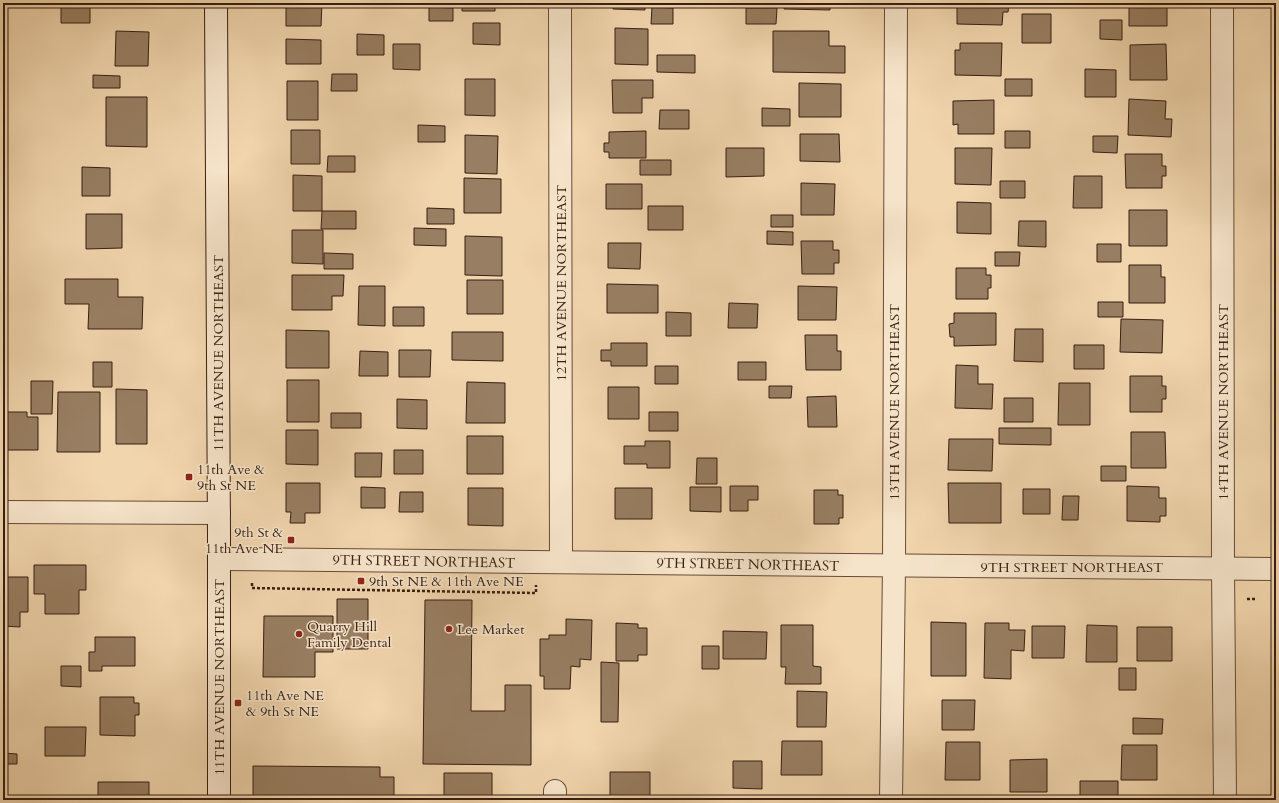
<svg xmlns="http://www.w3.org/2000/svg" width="1279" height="803" viewBox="0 0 1279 803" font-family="Cardo,serif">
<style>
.building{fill:#987e62;stroke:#371f11}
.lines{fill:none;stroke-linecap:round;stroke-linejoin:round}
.minor-casing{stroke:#664c38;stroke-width:24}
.tertiary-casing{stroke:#664c38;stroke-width:24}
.secondary-casing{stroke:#371f11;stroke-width:24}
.path{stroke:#371f11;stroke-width:2.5;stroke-dasharray:3 2;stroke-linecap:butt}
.minor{stroke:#f6e4ca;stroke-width:22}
.tertiary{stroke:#f6e4ca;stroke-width:22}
.secondary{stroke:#f6e4ca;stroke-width:22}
.poi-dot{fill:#8f2418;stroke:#f6e4ca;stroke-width:1.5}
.labels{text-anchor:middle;stroke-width:3;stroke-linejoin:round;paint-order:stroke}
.street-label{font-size:14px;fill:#371f11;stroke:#f6e4ca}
.poi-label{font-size:14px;fill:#371f11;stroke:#f6e4ca;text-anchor:start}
</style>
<rect width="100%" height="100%" fill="#f1d5ad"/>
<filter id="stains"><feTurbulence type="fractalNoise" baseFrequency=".005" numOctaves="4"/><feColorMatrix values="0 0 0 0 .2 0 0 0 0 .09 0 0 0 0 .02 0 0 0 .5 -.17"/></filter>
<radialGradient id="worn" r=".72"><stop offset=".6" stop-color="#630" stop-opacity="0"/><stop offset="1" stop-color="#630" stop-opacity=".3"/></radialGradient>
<path class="building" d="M61,3H90V23H61Z
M110,3H146V5H110Z
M286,3H322L321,26H286Z
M462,3H495V11H462Z
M613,3H645V10L613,9Z
M784,3H830V10L784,9Z
M957,3H1009L1008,12H1003L1002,25L957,24Z
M1129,3H1167V26H1129Z
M429,7L453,8V21H429Z
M652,7L673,8V24H651Z
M746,8H777L776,24H746Z
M1022,14H1051V43H1022Z
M1100,20H1122V40L1100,39Z
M473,23H500V45L473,44Z
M615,28L648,29V65L615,64Z
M116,31L149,32L148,66H115Z
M773,31H829V46H845V73L773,72Z
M357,34L384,35V55H357Z
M286,39L321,40V64H286Z
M960,43H1002L1001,76L955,75V50H960Z
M393,44H420V70L393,69Z
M1166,44L1167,80H1130V45Z
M657,55H695V73L657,72Z
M1085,69L1116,70V97H1085Z
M332,74H357V91H331Z
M93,75L120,76V88H93Z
M465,79H495V116L465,115Z
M1005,79H1032V96H1005Z
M612,80H653V98H642V113H613Z
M287,81H318V120H287Z
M799,83L841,84V117H799Z
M106,97H147V147L106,146Z
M1129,99L1166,101L1165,119H1172L1171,137L1128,135Z
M994,100V134H958V124L953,125V101Z
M762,108L790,109V126H762Z
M660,110H689V129H659Z
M418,125L445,126V142H418Z
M291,130H320V164H291Z
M646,131V158H609V152H604V143H609V132Z
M1005,131H1030V148H1005Z
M800,134H839L840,162L800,161Z
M465,135L498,136L497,174L465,173Z
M1093,136H1118L1117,153L1093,152Z
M726,148H764V176L726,177Z
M955,148H992L991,185L955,184Z
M1125,154H1162V166H1166V176H1162V188H1126Z
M328,156H355V172H327Z
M640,160H671V175H640Z
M82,167L110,168V196H82Z
M293,175L322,176V211H293Z
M1074,176H1102V208H1073Z
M464,178L501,179V213H464Z
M1000,181H1025V198H1000Z
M801,183L835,184L834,215H801Z
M606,184H642V209H606Z
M957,202L991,203V234L957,233Z
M648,206H683V230H648Z
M427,208L454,209V224H427Z
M1129,210H1167V246H1129Z
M322,211H356V229H321Z
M86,214H122V248L86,249Z
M771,215H793V227H771Z
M1019,221H1046V247L1018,246Z
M414,228L446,229V246L414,245Z
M292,230H323V264L292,263Z
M767,231L793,232V245L767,244Z
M465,236L502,237V276L465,275Z
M801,241H833V250H839V263H834V274H802Z
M608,243H641L640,269L608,268Z
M1097,244H1121V262H1097Z
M995,252H1020L1019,266H995Z
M324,253L353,254V269H324Z
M1129,265H1161V277H1165V303H1129Z
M956,268H986V275H991V288H988V299H956Z
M292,275H344L343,296H332V310H292Z
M65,279H118V297H143L142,329H88L89,304H65Z
M467,280H503V314H467Z
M607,284L658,285V313H607Z
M359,286H385V326L358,325Z
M798,286L837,287L836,320H798Z
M1098,302H1123V317H1098Z
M729,303L758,304L757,328H728Z
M393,307H424V326H393Z
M666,312L691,313V336H666Z
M954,313H996V345L954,346V337H950L949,324L954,323Z
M1121,319L1163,320L1162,353L1120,352Z
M1015,329H1043V362L1014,361Z
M286,330L329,331V368H286Z
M452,332H503V361L452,360Z
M805,335H837V351H841V370H806Z
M611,343H647V366H611V361H601V350H611Z
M1074,345H1104V369H1074Z
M399,350H431L430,377H399Z
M360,351L388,352V376H359Z
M93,362H112V387H93Z
M738,362H766V380H738Z
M956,365L978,366V384H993L992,409L955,408Z
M655,366H678V384H655Z
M1130,376H1162V386H1166V399H1162V412H1130Z
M287,380H319V422H287Z
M31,381H53L52,414H31Z
M467,382L505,383V423H466Z
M1059,383H1090V425H1058Z
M769,386H792L791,398H769Z
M608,387H639V419H608Z
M116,389L147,390V444H116Z
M58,392H100V452H57Z
M836,396L837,427H808L807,397Z
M1004,398H1033V422H1004Z
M397,399L427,400V429L397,428Z
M7,412H27V417H38V450H3V417H7Z
M649,412H678V431H649Z
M331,413H361V428H331Z
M999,428H1051V445L999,444Z
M286,430H318V465L286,464Z
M1131,432H1165L1166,468H1131Z
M467,436H503V474H467Z
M949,439H993L992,471L948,470Z
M645,441H670V468H647V464H624V446H645Z
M394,450H423V474H394Z
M355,453H382L381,477H355Z
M697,458H717V484H696Z
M1101,466H1126V481H1101Z
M286,483H320V513H305V523H290L291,512H286Z
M948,483H1001V523H949Z
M730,486H758V500H748V511H730Z
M1127,486L1159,487V498H1166V516H1160V522L1127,521Z
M361,487L385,488V508H361Z
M690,487H721V512L690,511Z
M468,488H503V526L468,525Z
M615,488H652V519H615Z
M1023,489H1050V514H1023Z
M814,490H838V495H843V518H839V524H814Z
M400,492H423V512H399Z
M1063,496H1079L1078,520H1062Z
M34,565H86V590H79V614H45V594H34Z
M3,577H28V612H20V627L3,626Z
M337,599H368V649H337Z
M425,600H472L471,711H505V685H531V765L423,764Z
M264,616H333V652H315V677H263Z
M566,619L592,620L591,660L580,659V667L571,666L570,689H544V676H540V639H549V635H566Z
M931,622L966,623V676H931Z
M616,623L638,624V628H647V655H638V661H616Z
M985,623H1009V630H1025L1024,651L1011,650V679L984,678Z
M781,625H813V666L821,667V684H785L786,667H781Z
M1087,625L1117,626V662H1086Z
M1032,626H1065L1064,658H1032Z
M1137,627H1172V661H1137Z
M1273,627H1276V661H1273Z
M723,631L767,632L766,659H723Z
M95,637H135V666H102V671H89V652H95Z
M702,646H719V669H702Z
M601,662L619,663L618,722H601Z
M61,666H81V687L61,686Z
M1119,668H1136V690H1119Z
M1274,681H1276V711H1274Z
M797,691L827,692L826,727H797Z
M100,697H134V703H139V715H135V736L100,735Z
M942,700H975L974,730H942Z
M1133,718L1163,719L1162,734H1133Z
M45,727H86L85,756H45Z
M782,741H822V775H781Z
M946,742H980V780H945Z
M1122,745H1157V780H1121Z
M4,753L17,754V764H4Z
M1047,759V792H1010V760Z
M733,761H762V789L733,788Z
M253,766L380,767V777H394V800H253Z
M610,772H650V800H615V798H610Z
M444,773H492V800H444Z
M1080,781H1118V800H1080Z
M98,782H149V800H98Z
M791,796L841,797V800H791Z
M78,798H96V800H78Z"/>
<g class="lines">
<defs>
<path id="minor" d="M560,3L561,562
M1222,3L1223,568L1225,800
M3,512L219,513
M555,791V800
M891,800L894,566L896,3"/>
<path id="tertiary" d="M219,559L1276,569"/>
<path id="secondary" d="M216,3L219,535V800"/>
</defs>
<use href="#minor" class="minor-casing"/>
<use href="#tertiary" class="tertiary-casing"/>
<use href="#secondary" class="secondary-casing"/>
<path class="path" d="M243,533L250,532V536
M252,583V588L536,593V585
M1247,599H1255"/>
<use href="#minor" class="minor"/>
<use href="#tertiary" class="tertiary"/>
<use href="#secondary" class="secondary"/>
</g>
<g class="poi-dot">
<rect x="185" y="473" width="8" height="8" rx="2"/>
<rect x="287" y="536" width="8" height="8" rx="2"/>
<rect x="357" y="577" width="8" height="8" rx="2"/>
<circle cx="449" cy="629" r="4"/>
<circle cx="299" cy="634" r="4"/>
<rect x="234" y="699" width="8" height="8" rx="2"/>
</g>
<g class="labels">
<g class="street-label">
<text transform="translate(561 283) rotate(-90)" y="5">12TH AVENUE NORTHEAST</text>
<text transform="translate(218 353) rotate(-90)" y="5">11TH AVENUE NORTHEAST</text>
<text transform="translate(894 402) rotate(-90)" y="5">13TH AVENUE NORTHEAST</text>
<text transform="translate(1223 402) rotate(-90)" y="5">14TH AVENUE NORTHEAST</text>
<text transform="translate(424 561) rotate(1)" y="5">9TH STREET NORTHEAST</text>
<text transform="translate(748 564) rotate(1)" y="5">9TH STREET NORTHEAST</text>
<text x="1072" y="572">9TH STREET NORTHEAST</text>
<text transform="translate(219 677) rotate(-90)" y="5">11TH AVENUE NORTHEAST</text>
</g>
<g class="poi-label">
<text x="197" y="474">11th Ave &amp;<tspan x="197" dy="16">9th St NE</tspan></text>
<text x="283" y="537" text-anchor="end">9th St &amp;<tspan x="283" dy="16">11th Ave NE</tspan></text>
<text x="369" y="586">9th St NE &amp; 11th Ave NE</text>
<text x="307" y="631">Quarry Hill<tspan x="307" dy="16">Family Dental</tspan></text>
<text x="457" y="634">Lee Market</text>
<text x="246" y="700">11th Ave NE<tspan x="246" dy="16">&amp; 9th St NE</tspan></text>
</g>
</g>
<rect width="1279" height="803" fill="none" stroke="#f1d5ad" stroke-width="16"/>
<rect x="4" y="4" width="1271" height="795" fill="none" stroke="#371f11" stroke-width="2"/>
<rect x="8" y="8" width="1263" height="787" fill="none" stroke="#371f11"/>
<rect width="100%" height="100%" filter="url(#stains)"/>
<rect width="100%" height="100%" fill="url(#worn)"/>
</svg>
